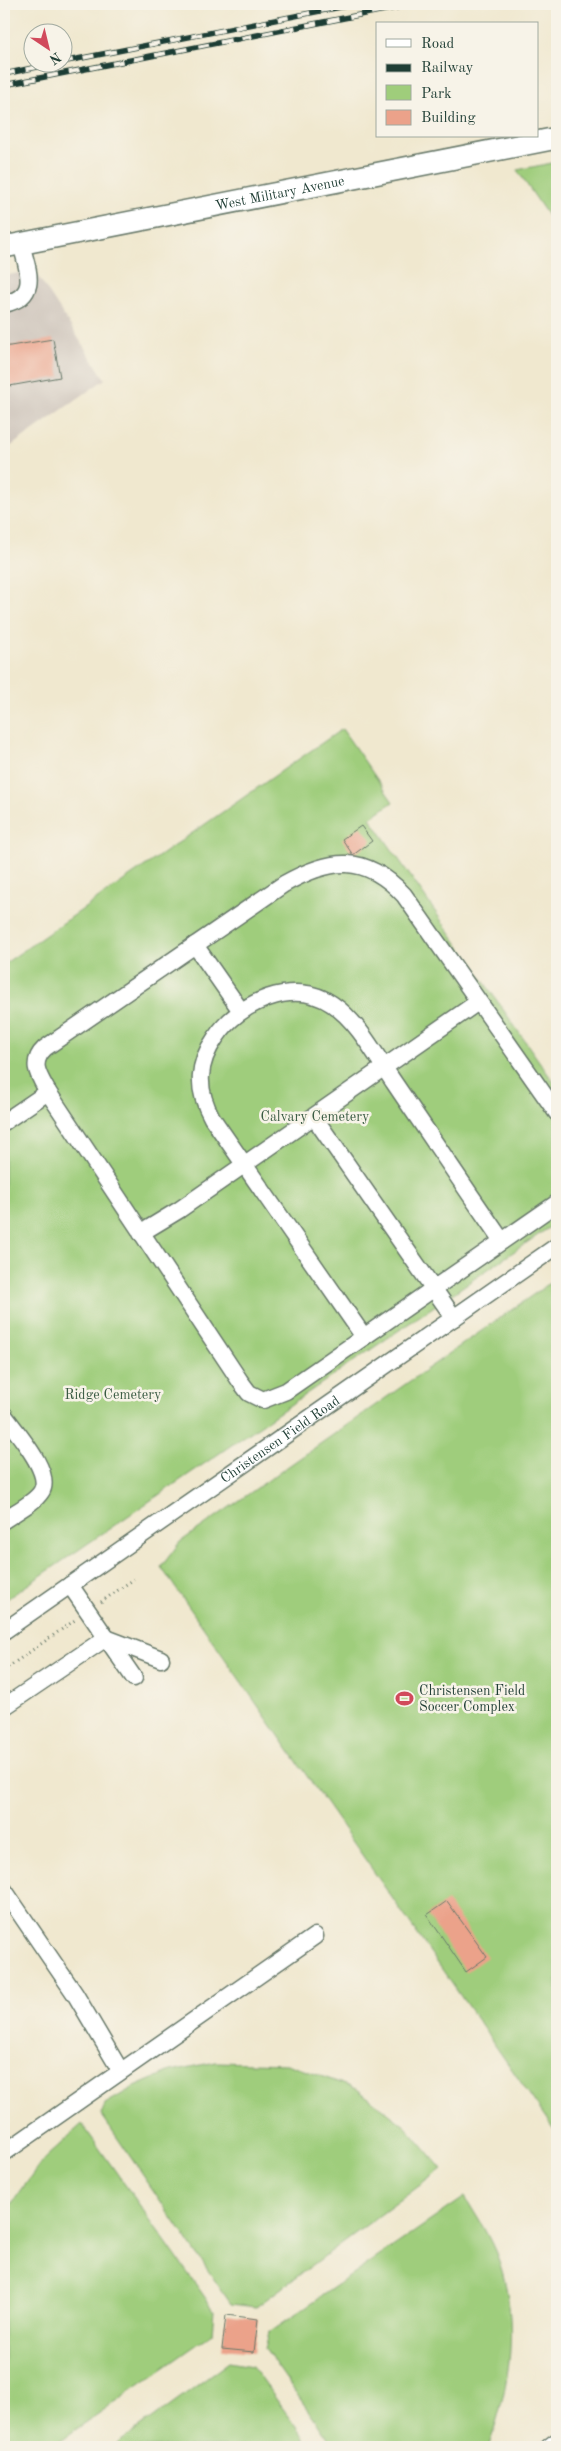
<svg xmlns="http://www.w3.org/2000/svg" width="561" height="2451" viewBox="0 0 561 2451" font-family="'Old Standard TT',serif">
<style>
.industrial{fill:#ccc2b9}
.green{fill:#9fcd7b;stroke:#5f8558}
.building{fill:#eba28a}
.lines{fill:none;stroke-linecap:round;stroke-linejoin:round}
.minor-casing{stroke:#68796a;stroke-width:19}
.major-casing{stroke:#68796a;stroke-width:24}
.path{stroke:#68796a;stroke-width:3;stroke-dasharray:1 4;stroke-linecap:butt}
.minor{stroke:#fff;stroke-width:16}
.major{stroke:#fff;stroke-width:21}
.rail-casing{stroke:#1f3d34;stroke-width:5.5}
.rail{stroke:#f7f3e8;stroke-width:4;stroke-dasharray:11;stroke-linecap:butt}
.labels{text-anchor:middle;stroke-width:5;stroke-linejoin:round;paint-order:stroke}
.street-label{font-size:14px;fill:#1f3d34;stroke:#f7f3e8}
.park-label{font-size:14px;fill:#395a42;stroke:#f7f3e8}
.poi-label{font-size:14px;fill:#1f3d34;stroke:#f7f3e8;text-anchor:start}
</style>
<rect width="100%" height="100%" fill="#f7f3e8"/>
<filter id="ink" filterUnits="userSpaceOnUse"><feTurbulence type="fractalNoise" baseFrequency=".02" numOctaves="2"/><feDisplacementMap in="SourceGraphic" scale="10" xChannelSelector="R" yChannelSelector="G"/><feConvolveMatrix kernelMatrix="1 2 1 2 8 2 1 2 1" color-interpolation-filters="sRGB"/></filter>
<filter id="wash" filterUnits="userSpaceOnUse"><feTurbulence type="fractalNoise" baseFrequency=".0096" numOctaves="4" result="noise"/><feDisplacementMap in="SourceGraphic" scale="20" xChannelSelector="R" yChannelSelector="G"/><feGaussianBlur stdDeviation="1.12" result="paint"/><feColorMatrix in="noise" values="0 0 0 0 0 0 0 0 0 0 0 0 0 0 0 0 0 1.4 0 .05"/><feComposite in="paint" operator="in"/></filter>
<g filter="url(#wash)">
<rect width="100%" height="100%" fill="#f0e8cf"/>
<path class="industrial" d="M34,270L105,379L4,451V276Z"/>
<path class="green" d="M557,162V229L517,170Z
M342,729L393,802L370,818L557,1087V1222L4,1601V964Z
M557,1278V2134L161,1567L180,1542Z
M216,2062L287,2064L357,2089L406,2127L442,2169L256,2307L231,2304L101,2114L105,2104L134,2087L171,2071Z
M82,2124L214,2310L212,2334L51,2447H17L4,2430V2214L44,2159Z
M465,2197C477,2217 491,2238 499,2261C520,2324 510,2386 488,2447H334L265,2349L269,2332Z
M229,2362L252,2366L311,2447H113Z"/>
<g id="blocks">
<path class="building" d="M53,339L60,377L4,387V347Z
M361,826L372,841L353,855L342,839Z
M447,1901L487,1957L466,1972L427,1915Z
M226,2315L258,2319L254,2352L222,2349Z"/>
</g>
</g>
<g filter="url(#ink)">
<use href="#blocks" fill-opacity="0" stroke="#68796a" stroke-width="1"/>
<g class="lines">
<defs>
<g id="minor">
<path d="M4,304C40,296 28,271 21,244"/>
<path d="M195,945L241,1011"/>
<path d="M557,1113L404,895C365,853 330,858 284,884L45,1048C29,1063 39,1076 48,1092L240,1381L249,1393L263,1400L286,1391L557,1203"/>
<path d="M314,1117L454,1318"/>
<path d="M4,1122L48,1092"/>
<path d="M141,1233L179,1210L478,1002"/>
<path d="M364,1337L212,1118C196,1089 197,1064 216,1037C239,1002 294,978 332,1004C359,1022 377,1058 395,1084C431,1137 466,1189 502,1241"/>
<path d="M4,1415C15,1431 54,1473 41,1492C34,1503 15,1512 4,1520"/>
<path d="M70,1585L134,1678"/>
<path id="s1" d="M4,1631L557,1246"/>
<path d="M106,1638L161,1659"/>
<path d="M4,1707L106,1638"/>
<path d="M4,1890L75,1994L120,2070"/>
<path d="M4,2153L315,1936"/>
<path d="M549,2447L557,2441"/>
</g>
<g id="major">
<path id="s2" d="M4,247L557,138"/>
</g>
</defs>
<use href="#minor" class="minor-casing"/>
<use href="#major" class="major-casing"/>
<path class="path" d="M101,1602L134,1579
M4,1670L75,1620"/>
<use href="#minor" class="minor"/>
<use href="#major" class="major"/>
<defs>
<path id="rail" d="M62,62L356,4
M4,74L61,62
M4,85L415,4"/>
</defs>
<use href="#rail" class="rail-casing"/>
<use href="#rail" class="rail"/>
</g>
</g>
<defs>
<symbol id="stadium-bare" viewBox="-9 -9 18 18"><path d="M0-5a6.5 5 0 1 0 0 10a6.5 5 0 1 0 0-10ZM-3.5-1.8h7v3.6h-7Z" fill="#d1495b" stroke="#f7f3e8" stroke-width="2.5" paint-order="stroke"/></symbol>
</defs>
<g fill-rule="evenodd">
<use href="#stadium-bare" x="392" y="1686" width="25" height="25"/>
</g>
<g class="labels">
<g class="street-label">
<text dy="5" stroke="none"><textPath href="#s2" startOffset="281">West Military Avenue</textPath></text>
<text dy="5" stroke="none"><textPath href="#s1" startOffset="336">Christensen Field Road</textPath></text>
</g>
<g class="park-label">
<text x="315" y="1121">Calvary Cemetery</text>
<text x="113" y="1399">Ridge Cemetery</text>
</g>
<g class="poi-label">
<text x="419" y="1695">Christensen Field<tspan x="419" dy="16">Soccer Complex</tspan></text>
</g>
</g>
<rect width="561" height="2451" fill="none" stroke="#f7f3e8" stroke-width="20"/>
<rect x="376" y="22" width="162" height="115" fill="#f7f3e8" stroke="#a1aaa0"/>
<rect x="386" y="39" width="25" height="8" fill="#ffffff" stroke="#a1aaa0"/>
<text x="421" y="48" font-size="15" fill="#1f3d34">Road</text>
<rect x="386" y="64" width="25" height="8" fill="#1f3d34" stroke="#a1aaa0"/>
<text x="421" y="72" font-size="15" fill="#1f3d34">Railway</text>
<rect x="386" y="85" width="25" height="15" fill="#9fcd7b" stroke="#a1aaa0"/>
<text x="421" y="98" font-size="15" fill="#1f3d34">Park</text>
<rect x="386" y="110" width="25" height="15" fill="#eba28a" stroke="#a1aaa0"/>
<text x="421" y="122" font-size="15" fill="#1f3d34">Building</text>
<g transform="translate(48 48) rotate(145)"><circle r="24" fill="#f7f3e8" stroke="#a1aaa0"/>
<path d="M0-4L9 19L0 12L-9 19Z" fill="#d1495b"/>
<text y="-8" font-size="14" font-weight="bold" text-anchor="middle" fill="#1f3d34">N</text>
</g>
</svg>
